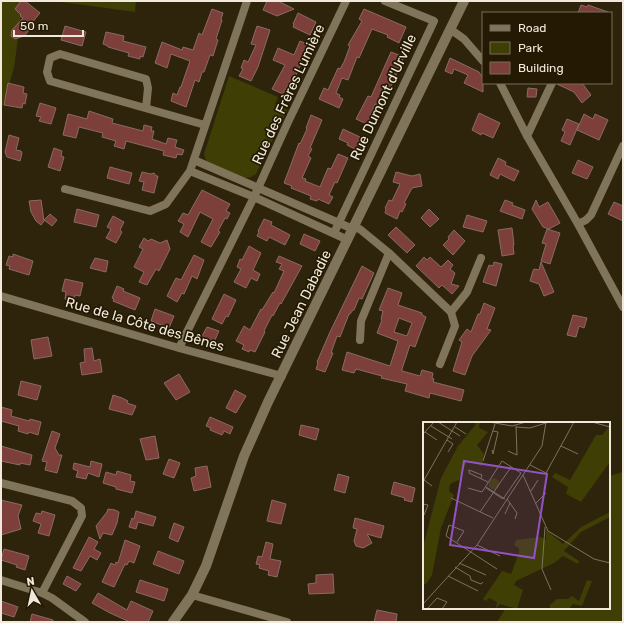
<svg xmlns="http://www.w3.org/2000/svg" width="624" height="623" viewBox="0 0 624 623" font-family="Rubik,sans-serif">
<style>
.green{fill:#3e3e05}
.building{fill:#7d3f3a;stroke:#8a6a67;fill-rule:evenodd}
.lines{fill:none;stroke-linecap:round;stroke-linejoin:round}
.minor{stroke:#80745a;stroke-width:8}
.tertiary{stroke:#80745a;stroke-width:10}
.labels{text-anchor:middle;stroke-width:3.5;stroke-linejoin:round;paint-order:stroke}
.street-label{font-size:14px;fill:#f1eadc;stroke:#241a03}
.inset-road{fill:none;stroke:#7c735f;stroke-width:1}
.view{fill:#9352c5;fill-opacity:0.15;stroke:#9352c5;stroke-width:2}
.inset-edge{fill:none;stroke:#f1eadc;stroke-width:2}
</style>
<rect width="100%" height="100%" fill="#2e240c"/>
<path class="green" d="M1,1H23L14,68L1,111Z
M54,1H136L135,12Z
M229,76L278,97L275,104L287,110L256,174L251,177L244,178L206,161L204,154Z
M623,472V622H497L506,608H609V476Z"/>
<path class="building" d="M21,1H25L40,13L31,24L33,26L24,36L15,39L11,36L12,30L23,18L20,16L21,15L15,9Z
M267,1H278L294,9L277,16L263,10Z
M581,5L587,7L588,5L608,12L607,13H578Z
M212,9L223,13L221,19L222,20L216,39L218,40L213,56L210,55L204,72H202L199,82L195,80L186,107L171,101L173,93L177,95L180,87H181L190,61L171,54L167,68L155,63L162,42L182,50L183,47L193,50L199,33L202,35Z
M364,9L406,27L399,43L387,37L388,35L372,29L359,58L357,57L348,80L342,78L336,93L340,95L339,97L343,99L339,108L319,99L324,88L328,90L338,68L340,69L344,62L350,46L348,45L362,21L359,19Z
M298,13L316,22L310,35L293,27L294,24H293Z
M65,26L86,32L82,46L61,40Z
M257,26L270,30L258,67L251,81L239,76L243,69L241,68L244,60L248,62L256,45L251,44Z
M106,32L124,36L123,41L146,47L143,57L140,56V59L128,56L129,53L108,47V46L103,44Z
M300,41L310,45L309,47L312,48L309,56L305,55L293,82L290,81L283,94L272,89L285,65L273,60L278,48L294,55Z
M391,52L404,57L388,93L385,92L379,106L375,104L367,124L356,119L368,96L371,97Z
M450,58L479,72L483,78V92L464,83L468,75L454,69L452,74L445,71Z
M8,83L24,87L23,93L27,94L25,104L23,103L22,108L4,105Z
M557,83H582L591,95L582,103L574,92L557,84Z
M528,88L537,89L536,97H527Z
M40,103L56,108L51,124L39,121L41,117L36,116Z
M89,111L113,119L112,123L143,131L144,125L152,127L151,131H154L152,139L166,144L168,138L177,140L175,147L184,150L182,155L177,154L176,158L163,155L164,151L126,141L124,149L114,146L116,141L102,137L103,133L79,127L76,138L63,135L68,114L87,119Z
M479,113L500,123L493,138L482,133L481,135L472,130Z
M584,114L593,119L595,114L608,120L599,140L577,130Z
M311,115L322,120L310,148L312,149L308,156L311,158L302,178L306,179L305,181L320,187L328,168L331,169L338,154L348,158L337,183L335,182L329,195L333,197L329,204L318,199L317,201L310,199L311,196L291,188L292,186L284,183L299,143L300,144L307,129L306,128Z
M567,119L579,124L570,145L561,141L565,132L562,130Z
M343,129L360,137L359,141L363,143L359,151L347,145L348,143L339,139Z
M9,135L19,138L16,150L21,151L22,153L20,161L7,157L5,152Z
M54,148L62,151L61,156L64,157L60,171L48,167Z
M498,158L506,162L505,165L519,171L514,181L500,174L498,179L490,175Z
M578,160L593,167L587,179L572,173Z
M110,167L132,173L129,184L107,178Z
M142,172L151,174L154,173L156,176H158L154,193L142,190L144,182L139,181Z
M396,172L412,176L420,174L422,186L412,188L404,203L406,204L402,212L400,211L397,219L385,213L386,209L385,208L389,200L392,201L400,184L393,182Z
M202,190L230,204L226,211L230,213L227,219L225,218L218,231L220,232L211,247L201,242L213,219L200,212L188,237L180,232L184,224L178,221L183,213L188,215Z
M41,200L44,221L41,225L36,221L31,212L29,201Z
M505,200L513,203L512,205L525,210L522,219L500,211Z
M536,200L539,207L548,202L560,223L549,229L543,227L532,209Z
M614,202L623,206V221L608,214Z
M77,209L99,215L96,227L74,222Z
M429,209L439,219L430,227L421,218Z
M50,214L57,220L52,226L44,220Z
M467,215L487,221L483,232L463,227Z
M113,216L124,222L120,230L122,232L116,243L106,238L111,229L107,227Z
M264,219L272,222L271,225L290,235L285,245L269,237L267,241L257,236L259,232L258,231Z
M396,227L415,245L407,253L388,235Z
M512,228L514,245H513L514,254L502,256L498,230Z
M547,229L560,233L550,264L541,261L546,244L542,243Z
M454,230L465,241L453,255L443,245L449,239L448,237Z
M304,234L320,241L315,251L300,244Z
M144,238L148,241L151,239L160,243L167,240L170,249L159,271L156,269L147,285L139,282L144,272L134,267L143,249L139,247Z
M249,246L261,253L253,270L260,274L257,281L251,278L246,288L234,282L241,269L237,267L240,259L242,260Z
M13,254L33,261L29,275L9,269L10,266L6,265L9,256L13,257Z
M194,255L204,260L197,279L192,276L184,294L182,293L177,302L167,296L176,278L181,280Z
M279,256L302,266L281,304L280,303L273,316L272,315L264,331L265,332L255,352L250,350L249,352L242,349L244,345L236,341L244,326L250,330L261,309L262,310L273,292L274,293L284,271L279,269L282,264L276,262Z
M424,257L427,260L430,257L441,267L448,260L453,265L450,269L455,273L451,284L459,286L452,294L442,285L439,288L416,266Z
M95,258L108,261L106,272L90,268Z
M494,262L502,264L496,286L483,282L489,265L493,266Z
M541,262L554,292L544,296L539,284L530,281L533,271L534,269L539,270Z
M362,266L374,273L362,299L359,298L354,310H353L350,314H349L340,337L337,336L331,353H333L325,372L316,369L318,363L317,362L330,332Z
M65,279L83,283L80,296L75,295L74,301L65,299L66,292L62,291Z
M117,286L124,289L123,291L140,298L135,310L113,301L114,299L112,298Z
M388,288L402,293L398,305L422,313V315L426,317L415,347L410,345L402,369V371L420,376L422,370L433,373L432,378L434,379L433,382L464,390L461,401L430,393L429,398L405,391L407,384L381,378L382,376L356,369L354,373L342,370L347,352L390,366L398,341L377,333L382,320L381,319L383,311L379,310ZM399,318L412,323L407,336L394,332Z
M224,294L236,300L228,317L226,316L222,324L212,319Z
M484,303L495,308L487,329L491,330L472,356L465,375L453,371L462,342L459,340L467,329L471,332L478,314H480Z
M155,309L174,316L169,328L151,321Z
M573,315L587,318L584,328L579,326L576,337L567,335Z
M207,327L219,331L214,342L202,336Z
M48,337L52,356L34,359L31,340Z
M92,348L94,361L100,359L102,372L82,375L80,363L85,362L84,349Z
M179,374L190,392L176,400L164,383Z
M21,381L41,386L37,400L18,395Z
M235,390L246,396L236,413L226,408Z
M113,395L122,398L128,401L127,403L136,406L132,415L109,409Z
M1,407L12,410L11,416L29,421L30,419L41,422L38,435L29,432L28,434L18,431L19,426L1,421Z
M210,417L233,427L230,434L224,431L222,435L210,430L211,428L206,426Z
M301,425L319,429L316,440L299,435Z
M52,431L60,434L55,448L59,455H62L57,473L45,470L47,462L42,461Z
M155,436L159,458L146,460L140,439Z
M1,446L32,455L30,465L20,463V465L1,461Z
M169,459L180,463L174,478L163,474Z
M91,461L102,464L99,477L88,473L86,479L76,477L78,471L73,469L74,463L90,467Z
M207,466L211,487L194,491L191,478L196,476L195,468Z
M117,471L131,475L130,481L135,482L132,493L116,489V487L103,483L106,472L116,475Z
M338,474L349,477L345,493L334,490Z
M394,482L415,488L412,502L404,500L405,498L391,494Z
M1,500L22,505L18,516L21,529L1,535Z
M272,500L286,504L281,524L267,521Z
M108,509L115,510L119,512L117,523L112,535L103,533L100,539L96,526L107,512Z
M42,511L55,515L49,536L38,533L41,524L33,521L36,513L41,514Z
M136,511L156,517L153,526L138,522L136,529L129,527L132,518L134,519Z
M355,518L384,526L381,538L367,534L372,543L363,548L356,546L354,541L357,529L353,528Z
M174,523L184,527L178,542L169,538Z
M89,537L98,542L94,549L101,553L97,560L90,556L81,571L73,568Z
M125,540L140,546L134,563L129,561L127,565L125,564L114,587L102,582L111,563L115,565L116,562L118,563Z
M266,542L273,544L270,559L281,561L277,577L268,575L269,571L259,568L260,565L256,564L258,556L262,557Z
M4,549L29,556L25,570L16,567L17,565L1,560Z
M158,551L184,561L179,574L153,564Z
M333,574L334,593L309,594L308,584L316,583V575Z
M67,576L81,584L76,591L63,584Z
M140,580L168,589L164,601L136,592Z
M98,593L127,610L131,601L153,611L148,622H130L110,613L92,603Z
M1,601L18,607L14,617L1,613Z
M377,610L397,614L396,622H374Z
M32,614L53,620V622H30Z"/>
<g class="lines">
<path class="minor" d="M450,29L464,39L483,61
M500,83L527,136L578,224L623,307
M146,108L148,88L146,79L60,54L50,58L47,72L50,81L205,125
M527,136L552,83
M194,160L353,229
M190,171L254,197L348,240
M65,189L150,211L166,204L190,171L247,1
M578,224L586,220L591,215L623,146
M354,226L361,230L389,253L451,312L455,326L440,364
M334,233L434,21L385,1
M1,296L179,348L282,376
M451,312L467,292L481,258
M360,340L361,321L389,253
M179,348L254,197L288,122L346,1
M1,483L72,501L81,508L82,516L42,593
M1,580L42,593L52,598L85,622
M192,595L287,622"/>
<path class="tertiary" d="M173,622L192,595L206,566L244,456L268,402L464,1"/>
</g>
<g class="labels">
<g class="street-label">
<text transform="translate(288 94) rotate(-65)" y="5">Rue des Frères Lumière</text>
<text transform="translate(383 97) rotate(-65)" y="5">Rue Dumont d'Urville</text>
<text transform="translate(301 304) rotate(-64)" y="5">Rue Jean Dabadie</text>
<text transform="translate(145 324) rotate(16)" y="5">Rue de la Côte des Bênes</text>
</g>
</g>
<g transform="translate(423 422)">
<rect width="187" height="187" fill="#2e240c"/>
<path d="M51,0H57L56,6L65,10L54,23L61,32L59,44L44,39L36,58L27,62L26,69L31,73L18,106L9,153L4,161L0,163V125L18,56L35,24L53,2ZM185,6L187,7V40L158,80L143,72L145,65L129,55L132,51L147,58L173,13H179ZM65.5 62a5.5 5.5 0 1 1 11 0a5.5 5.5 0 1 1-11 0ZM187,90V95L158,110L141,129L156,139L155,142L140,134L131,141L93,159L91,163L100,168L94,187L77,182L73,187L74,180L66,176L63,179L60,177L79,149L88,152L96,131V126L91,123L93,118L118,115L123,118V108L140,122L158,105ZM164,158L169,159L159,184L150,182L146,187H127V183L134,177H145L149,174L156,179Z" fill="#3e3e05"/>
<path class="inset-road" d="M15,0L37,14M66,0L89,4L103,0M169,0L187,5M8,4L29,17M32,5L43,12M93,5L107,6L126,0M2,10L14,18M0,12L11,0M24,18L30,22L25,30M138,24L155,32M69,28L70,32L75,10L70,9M85,29L94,33L93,4M60,39L72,2M107,43L123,51L151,0M100,53L125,109L171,137L187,141M58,57L59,53L46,48V51L65,60M9,64L1,58L34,0M63,65L82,77M45,66L59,70L79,39L98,51L80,77M63,66L80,77M108,69L115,58M28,76L70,96M84,77L94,91L92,97M113,81L123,71M0,82L5,83L1,93M57,90L88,45M82,92L87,81M122,105L119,147L128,168M34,120L41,109L26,103L23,114L74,147M54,123L77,134M36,141L63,153M32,145L47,154L48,158L58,162L60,160M25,154L55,169M0,182L54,123L119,24L123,0M4,187L14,176L24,180L19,187"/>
<path class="view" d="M41,39L124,52L111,136L27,123Z"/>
<rect width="187" height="187" class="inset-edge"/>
</g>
<rect width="624" height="623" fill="none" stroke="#f1eadc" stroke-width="4"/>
<rect x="482" y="12" width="130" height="72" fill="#241a03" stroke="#766d5a"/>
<rect x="490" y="25" width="20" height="6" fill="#80745a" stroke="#766d5a"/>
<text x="518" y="32" font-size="12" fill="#f1eadc">Road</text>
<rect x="490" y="42" width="20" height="12" fill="#3e3e05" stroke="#766d5a"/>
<text x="518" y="52" font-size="12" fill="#f1eadc">Park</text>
<rect x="490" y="62" width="20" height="12" fill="#7d3f3a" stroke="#766d5a"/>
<text x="518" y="72" font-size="12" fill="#f1eadc">Building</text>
<g transform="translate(32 591) rotate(351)" stroke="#241a03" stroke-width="3" paint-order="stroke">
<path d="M0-3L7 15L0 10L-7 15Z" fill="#f1eadc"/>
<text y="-6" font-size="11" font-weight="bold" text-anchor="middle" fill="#f1eadc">N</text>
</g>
<path d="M14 30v6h69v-6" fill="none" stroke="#f1eadc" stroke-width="2"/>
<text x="20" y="30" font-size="12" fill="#f1eadc" stroke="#241a03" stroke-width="3" paint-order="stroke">50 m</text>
</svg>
